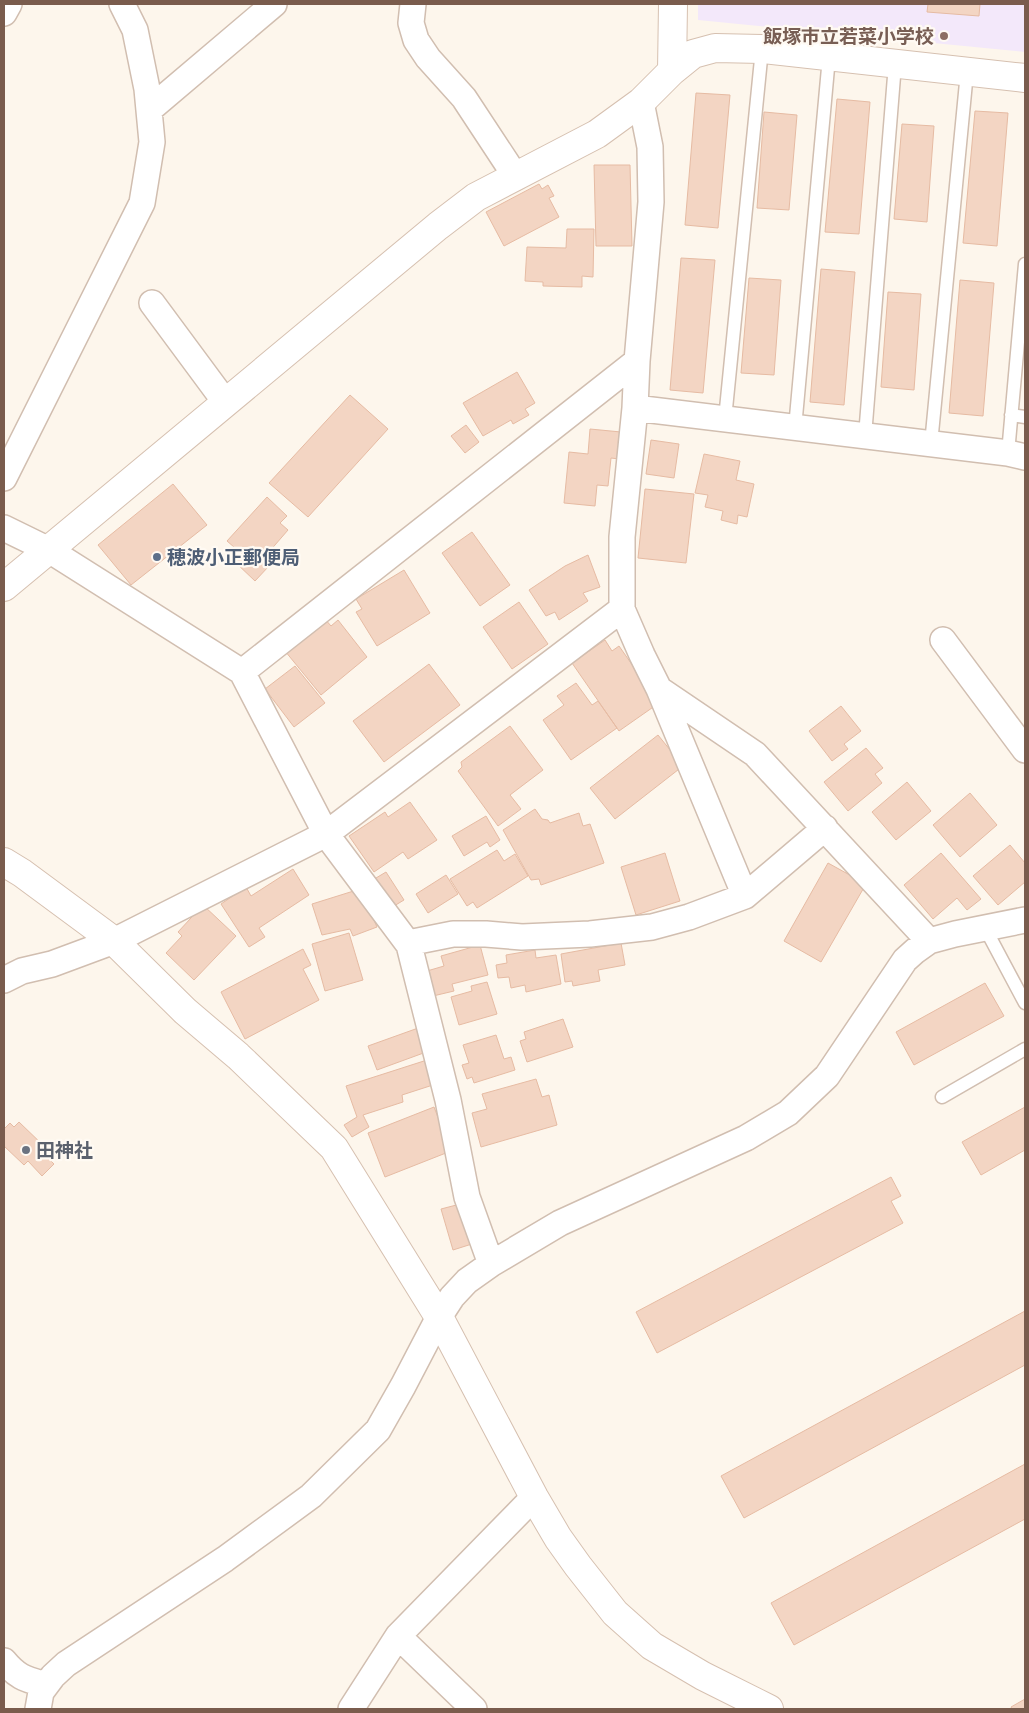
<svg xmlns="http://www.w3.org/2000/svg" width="1029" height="1713" viewBox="0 0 1029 1713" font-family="'Space Grotesk','Noto Sans JP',sans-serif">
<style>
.education{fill:#f3e8fa}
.building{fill:#f3d5c3;stroke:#e6bba3}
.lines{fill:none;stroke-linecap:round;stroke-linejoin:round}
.lane-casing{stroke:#d1beb0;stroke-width:15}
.street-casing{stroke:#d1beb0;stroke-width:28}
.secondary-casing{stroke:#d6c0b0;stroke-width:30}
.lane{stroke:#fff;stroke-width:12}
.street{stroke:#fff;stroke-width:25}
.secondary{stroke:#fff;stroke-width:28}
.education-dot{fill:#8d6e63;stroke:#fffaf3;stroke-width:2}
.service-dot{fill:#5c6f8a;stroke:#fffaf3;stroke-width:2}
.worship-dot{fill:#6b7280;stroke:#fffaf3;stroke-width:2}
.labels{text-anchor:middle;stroke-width:4.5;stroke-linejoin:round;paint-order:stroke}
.education-label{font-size:19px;font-weight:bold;fill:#785e54;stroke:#fffaf3;text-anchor:end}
.service-label{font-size:19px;font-weight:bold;fill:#4e5e75;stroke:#fffaf3;text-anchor:start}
.worship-label{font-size:19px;font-weight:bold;fill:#5b616d;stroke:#fffaf3;text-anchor:start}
</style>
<rect width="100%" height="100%" fill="#fdf6ec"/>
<path class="education" d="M698,4H1025V52L698,20Z"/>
<path class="building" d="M928,4H980L979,16L927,12Z
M696,93L730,95L718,228L685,225Z
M837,99L870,102L859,234L825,232Z
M975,111L1008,113L997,246L963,243Z
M764,112L797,115L789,210L757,208Z
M902,124L934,126L927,222L894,219Z
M594,165H630L632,246H596Z
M539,184L542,189L548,185L554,196L549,198L559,217L504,246L486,212Z
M567,229H594L593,277L582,276V287L543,286V282L525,281L527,247L566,248Z
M681,258L715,260L703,393L670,390Z
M821,269L855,272L844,405L810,402Z
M749,278L781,280L774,375L741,373Z
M960,280L994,283L983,416L949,413Z
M888,292L921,294L914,390L881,387Z
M517,372L535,403L525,409L529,415L513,424L511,420L483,436L463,403Z
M350,395L388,429L308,517L269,483Z
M466,425L479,442L465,453L451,436Z
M590,429L621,432L619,459L611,458L608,486L597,485L595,506L564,503L569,452L588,454Z
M651,440L679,444L674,478L646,474Z
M704,454L740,461L736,480L754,484L747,517L738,515L737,524L721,520L723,511L705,507L708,495L695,493Z
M173,484L207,525L131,585L98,545Z
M645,489L694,494L686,563L638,558Z
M267,497L287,516L280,523L288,530L262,560L269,566L255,581L235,562L242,554L227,541Z
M472,532L510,585L480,606L442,553Z
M588,555L600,587L583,593L588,601L559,620L555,612L546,616L529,590L565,566Z
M404,570L430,613L377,646L356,612L362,609L356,599Z
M519,602L548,644L512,669L483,627Z
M325,619L331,626L338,620L367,657L321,695L285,651Z
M605,640L612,651L619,646L659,703L619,731L572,663Z
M429,664L460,705L384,762L353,721Z
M295,666L325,703L294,727L265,689Z
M576,683L592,705L598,701L617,728L571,760L543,720L564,705L557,696Z
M841,706L861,731L844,744L848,749L832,761L809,731Z
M510,726L543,770L510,795L521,809L498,826L458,771L462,767L461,762Z
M658,735L683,766L615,819L590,788Z
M866,748L883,768L875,774L882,783L848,811L824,782Z
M907,782L931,811L896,840L872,812Z
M970,793L997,825L960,857L933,825Z
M410,802L437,840L408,859L403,852L374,872L349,836L385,812L388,817Z
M535,809L542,819L548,820L550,823L579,813L583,826L590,824L604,863L541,885L539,879L531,880L503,830Z
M486,816L500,840L490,847L487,842L464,856L452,836Z
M1010,845L1025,863V882L998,905L973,876Z
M497,850L504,861L515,854L528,876L477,908L473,902L467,906L450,879Z
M665,853L680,901L636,915L621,867Z
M941,853L981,899L967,910L957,898L933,919L904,885Z
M828,863L866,884L821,962L784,941Z
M293,869L309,895L259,928L265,937L249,947L221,904L246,887L251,896Z
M386,872L404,900L389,909L371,881Z
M446,875L458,894L428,913L416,894Z
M360,889L377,927L353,936L350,929L322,935L312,904Z
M203,905L236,936L194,980L166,953L182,936L178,932Z
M349,933L363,980L325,991L312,944Z
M621,943L625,965L598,970L600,981L573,986L572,981L565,982L561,954Z
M480,945L488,975L452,984L454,991L433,996L427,971L444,966L441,956Z
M303,949L311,965L303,969L319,1000L245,1039L221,992Z
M535,950L536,958L556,955L561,984L526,992L525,985L511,988L509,977L498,978L496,965L507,963L506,955Z
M487,982L497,1014L459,1025L451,997L472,991L471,986Z
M985,983L1004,1016L914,1065L896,1032Z
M563,1019L573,1047L527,1062L520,1041L526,1039L524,1032Z
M421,1027L429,1051L377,1070L368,1046Z
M496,1035L504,1059L511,1057L515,1070L474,1083L472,1077L467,1079L462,1065L469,1063L463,1045Z
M427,1060L436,1084L402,1095L403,1102L363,1115L369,1127L352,1137L344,1125L357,1117L346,1086Z
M536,1079L542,1097L549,1095L557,1125L481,1147L472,1113L487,1109L482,1094Z
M434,1107L451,1151L385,1177L368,1133Z
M1025,1107V1150L981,1175L962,1142Z
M19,1122L46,1148L42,1152L54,1164L42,1176L28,1161L24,1165L4,1146V1129L10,1123L14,1127Z
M891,1177L901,1196L891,1201L903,1223L657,1353L636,1312Z
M464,1203L475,1243L453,1250L441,1209Z
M1025,1311V1365L744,1518L721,1476Z
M1025,1464V1519L794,1645L771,1603Z
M1025,1699V1709H1012L1011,1707Z"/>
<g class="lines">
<defs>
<path id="lane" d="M1011,415L1025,417
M725,419L762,49
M795,428L829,57
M865,436L895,64
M931,444L967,72
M1008,453L1025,264
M985,928L1025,1003
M942,1097L1025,1049"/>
<path id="street" d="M413,4L411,23L416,40L428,58L464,98L516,177
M4,13L9,4
M149,110L274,4
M152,303L226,403
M635,408L1008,453L1025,457
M4,478L142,203L152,142L147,89L135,30L122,4
M4,528L49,550L242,672L326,834L409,945L448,1100L467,1197L491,1264
M622,609L642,655L659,689L755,754L929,941
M943,640L1025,750
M242,672L637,361
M659,689L745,896
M408,943L453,934H486L522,937L590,934L652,927L689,917L745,896L825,828
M4,980L22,971L52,964L114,941L326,834L622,609V537L635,408L637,361L651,202L650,147L641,102
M398,1636L474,1709
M4,1661C18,1678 26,1679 46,1685
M38,1709L41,1692L53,1676L66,1664L225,1559L311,1496L378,1430L403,1386L439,1317L452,1297L467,1281L491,1264L560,1223L746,1138L788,1113L827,1076L905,960L915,951L929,941L955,934L1025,920
M351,1709L398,1636L534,1497"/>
<path id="secondary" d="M672,71L673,4
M4,587L438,226L476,197L597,134L641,102L672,71L693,54L715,48L762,49L1025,78
M4,862L22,873L114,941L185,1011L238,1056L334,1148L439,1317L534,1497L558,1538L578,1566L615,1613L652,1646L703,1676L769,1709"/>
</defs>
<use href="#lane" class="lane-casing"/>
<use href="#street" class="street-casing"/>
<use href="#secondary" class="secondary-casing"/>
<use href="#lane" class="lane"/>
<use href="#street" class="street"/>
<use href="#secondary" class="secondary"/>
</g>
<circle class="education-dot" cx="944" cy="36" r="5"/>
<circle class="service-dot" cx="157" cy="557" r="5"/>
<circle class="worship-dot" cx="26" cy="1150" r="5"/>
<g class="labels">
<g class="education-label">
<text x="934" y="43">飯塚市立若菜小学校</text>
</g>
<g class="service-label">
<text x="167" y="564">穂波小正郵便局</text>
</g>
<g class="worship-label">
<text x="36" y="1157">田神社</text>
</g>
</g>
<rect width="1029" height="1713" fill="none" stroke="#7a5c4d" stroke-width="10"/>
</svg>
